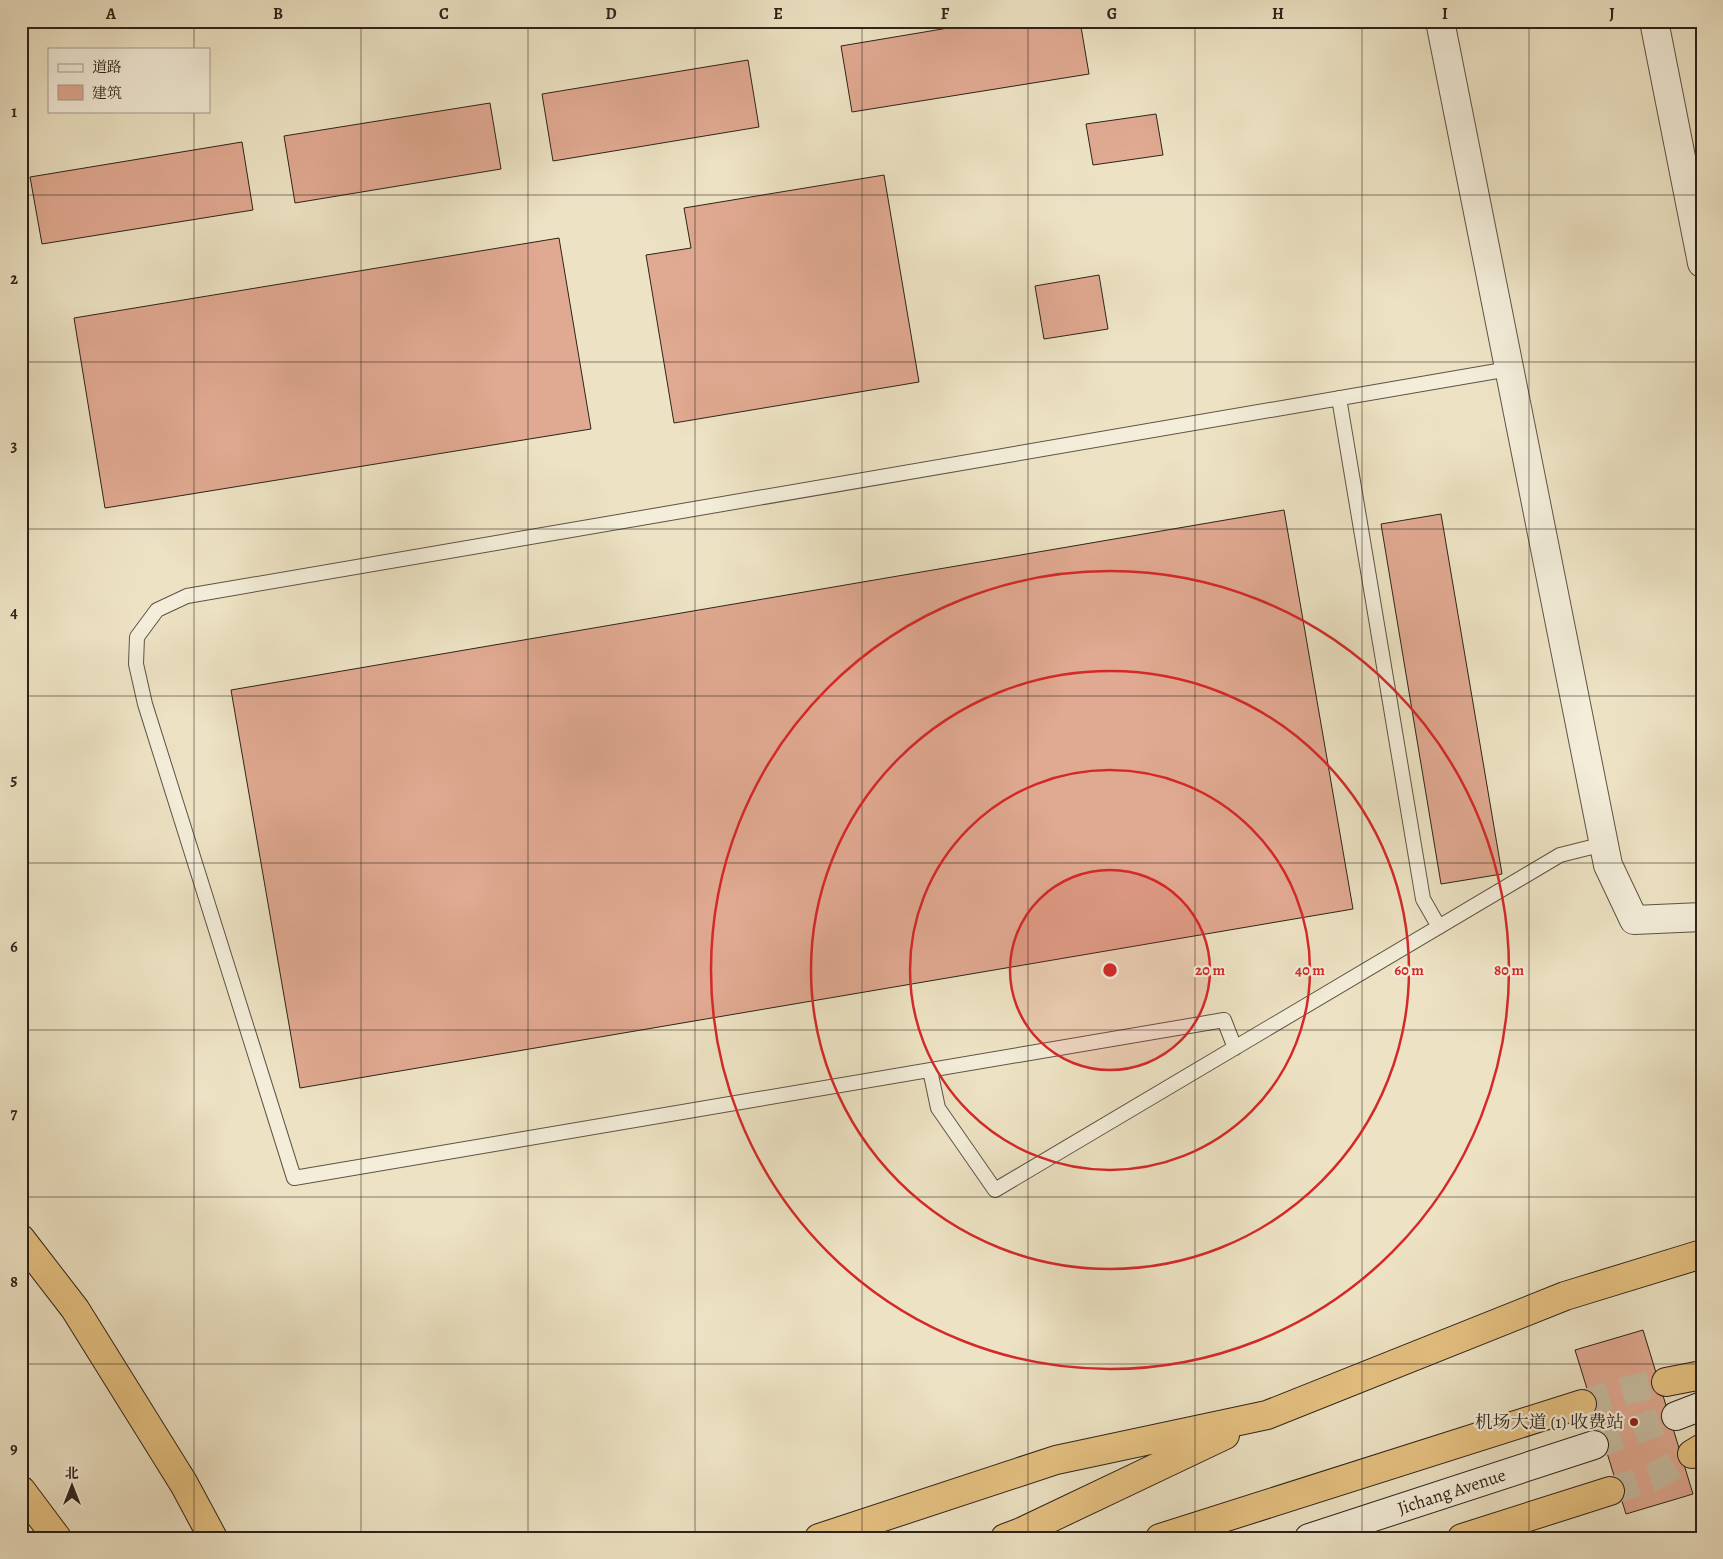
<svg xmlns="http://www.w3.org/2000/svg" width="1723" height="1559" viewBox="0 0 1723 1559" font-family="Alegreya,'Noto Serif SC',serif">
<style>
.building{fill:#e0a991;stroke:#2e231a}
.lines{fill:none;stroke-linecap:round;stroke-linejoin:round}
.secondary-tunnel{stroke:#c7bda2;stroke-width:28;stroke-dasharray:28 14;stroke-linecap:butt}
.highway-tunnel{stroke:#c7bda2;stroke-width:28;stroke-dasharray:28 14;stroke-linecap:butt}
.lane-casing{stroke:#5e5344;stroke-width:16}
.street-casing{stroke:#5e5344;stroke-width:30}
.secondary-casing{stroke:#2e231a;stroke-width:30}
.highway-casing{stroke:#2e231a;stroke-width:30}
.lane{stroke:#f3edd9;stroke-width:14}
.street{stroke:#f3edd9;stroke-width:28}
.secondary{stroke:#f3edd9;stroke-width:28}
.highway{stroke:#e6c282;stroke-width:28}
.grid{fill:none;stroke:#2e231a;stroke-width:1;stroke-opacity:0.55}
.ring{fill:none;stroke:#d62828;stroke-width:2.5}
.poi-dot{fill:#8f2418;stroke:#f3edd9;stroke-width:2}
.labels{text-anchor:middle;stroke-width:4.5;stroke-linejoin:round;paint-order:stroke}
.poi-label{font-size:18px;fill:#2e231a;stroke:#f3edd9;text-anchor:end}
.street-label{font-size:18px;fill:#2e231a;stroke:#f3edd9}
.centre{fill:#d62828;stroke:#f3edd9;stroke-width:2.5}
.ring-label{font-size:15px;text-anchor:middle;font-weight:bold;fill:#d62828;stroke:#f3edd9;stroke-width:4.5;stroke-linejoin:round;paint-order:stroke}
.neatline{fill:none;stroke:#2e231a;stroke-width:2}
.grid-label{font-size:16px;text-anchor:middle;font-weight:bold;fill:#2e231a}
</style>
<rect width="100%" height="100%" fill="#ede3c4"/>
<filter id="stains"><feTurbulence type="fractalNoise" baseFrequency=".004" numOctaves="4"/><feColorMatrix values="0 0 0 0 .2 0 0 0 0 .09 0 0 0 0 .02 0 0 0 .5 -.17"/></filter>
<radialGradient id="worn" r=".72"><stop offset=".6" stop-color="#630" stop-opacity="0"/><stop offset="1" stop-color="#630" stop-opacity=".3"/></radialGradient>
<path class="building" d="M990,21H1080L1089,74L852,112L841,46Z
M748,60L759,127L553,161L542,94Z
M490,103L501,169L295,203L284,136Z
M1156,114L1163,155L1093,165L1086,124Z
M242,142L253,210L42,244L30,177Z
M884,175L919,382L674,423L646,255L691,248L684,208Z
M559,238L591,429L105,508L74,318Z
M1099,275L1108,329L1044,339L1035,286Z
M1284,510L1353,909L300,1088L231,690Z
M1441,514L1502,874L1441,884L1381,524Z
M1643,1330L1693,1494L1626,1514L1575,1350Z"/>
<g class="lines">
<path class="secondary-tunnel" d="M1594,1445L1676,1416"/>
<path class="highway-tunnel" d="M1582,1404L1632,1389L1666,1382
M1610,1491L1654,1477L1692,1454"/>
<defs>
<path id="lane" d="M1339,398L1423,899L1439,927
M1235,1048L1224,1020L294,1178L145,704L136,664L137,637L157,610L187,596L1509,369
M930,1070L938,1108L995,1190L1560,855L1604,844"/>
<path id="street" d="M1440,21L1608,865L1634,920L1702,917
M1654,21L1702,263"/>
<g id="secondary">
<path d="M1676,1416L1702,1406"/>
<path id="s1" d="M1309,1538L1594,1445"/>
</g>
<path id="highway" d="M21,1239L75,1309L184,1484L213,1538
M1666,1382L1702,1375
M1692,1454L1702,1448
M21,1490L57,1538
M819,1538L1056,1460L1267,1415L1565,1296L1702,1254
M1005,1538L1021,1532L1225,1435
M1160,1538L1582,1404
M1462,1538L1610,1491"/>
</defs>
<use href="#lane" class="lane-casing"/>
<use href="#street" class="street-casing"/>
<use href="#secondary" class="secondary-casing"/>
<use href="#highway" class="highway-casing"/>
<use href="#lane" class="lane"/>
<use href="#street" class="street"/>
<use href="#secondary" class="secondary"/>
<use href="#highway" class="highway"/>
</g>
<path class="grid" d="M194,21V49M361,21V1538M528,21V1538M695,21V1538M862,21V1538M1028,21V1538M1195,21V1538M1362,21V1538M1529,21V1538M194,111V1538M21,195H1702M21,362H1702M21,529H1702M21,696H1702M21,863H1702M21,1030H1702M21,1197H1702M21,1364H1702"/>
<circle cx="1110" cy="970" r="100" fill="#d62828" fill-opacity=".12"/>
<g class="ring">
<circle cx="1110" cy="970" r="100"/>
<circle cx="1110" cy="970" r="200"/>
<circle cx="1110" cy="970" r="299"/>
<circle cx="1110" cy="970" r="399"/>
</g>
<circle class="poi-dot" cx="1634" cy="1422" r="5"/>
<g class="labels">
<g class="poi-label">
<text x="1624" y="1428">机场大道 (1) 收费站</text>
</g>
<g class="street-label">
<text dy="6" stroke="none"><textPath href="#s1" startOffset="150">Jichang Avenue</textPath></text>
</g>
</g>
<circle cx="1110" cy="970" r="8" class="centre"/>
<g class="ring-label">
<text x="1210" y="975">20 m</text>
<text x="1310" y="975">40 m</text>
<text x="1409" y="975">60 m</text>
<text x="1509" y="975">80 m</text>
</g>
<rect width="1723" height="1559" fill="none" stroke="#ede3c4" stroke-width="55"/>
<rect x="48" y="48" width="162" height="65" fill="#f3edd9" stroke="#a49c8d"/>
<rect x="58" y="64" width="25" height="8" fill="#f3edd9" stroke="#a49c8d"/>
<text x="92" y="72" font-size="15" fill="#2e231a">道路</text>
<rect x="58" y="85" width="25" height="15" fill="#e0a991" stroke="#a49c8d"/>
<text x="92" y="98" font-size="15" fill="#2e231a">建筑</text>
<g transform="translate(72 1486)" stroke="#f3edd9" stroke-width="4" paint-order="stroke">
<path d="M0-4L9 19L0 12L-9 19Z" fill="#2e231a"/>
<text y="-8" font-size="14" font-weight="bold" text-anchor="middle" fill="#2e231a">北</text>
</g>
<rect x="28" y="28" width="1668" height="1504" class="neatline"/>
<g class="grid-label">
<text x="111" y="19">A</text>
<text x="278" y="19">B</text>
<text x="444" y="19">C</text>
<text x="611" y="19">D</text>
<text x="778" y="19">E</text>
<text x="945" y="19">F</text>
<text x="1112" y="19">G</text>
<text x="1278" y="19">H</text>
<text x="1445" y="19">I</text>
<text x="1612" y="19">J</text>
<text x="14" y="117">1</text>
<text x="14" y="284">2</text>
<text x="14" y="451">3</text>
<text x="14" y="618">4</text>
<text x="14" y="785">5</text>
<text x="14" y="952">6</text>
<text x="14" y="1119">7</text>
<text x="14" y="1287">8</text>
<text x="14" y="1454">9</text>
</g>
<rect width="100%" height="100%" filter="url(#stains)"/>
<rect width="100%" height="100%" fill="url(#worn)"/>
</svg>
